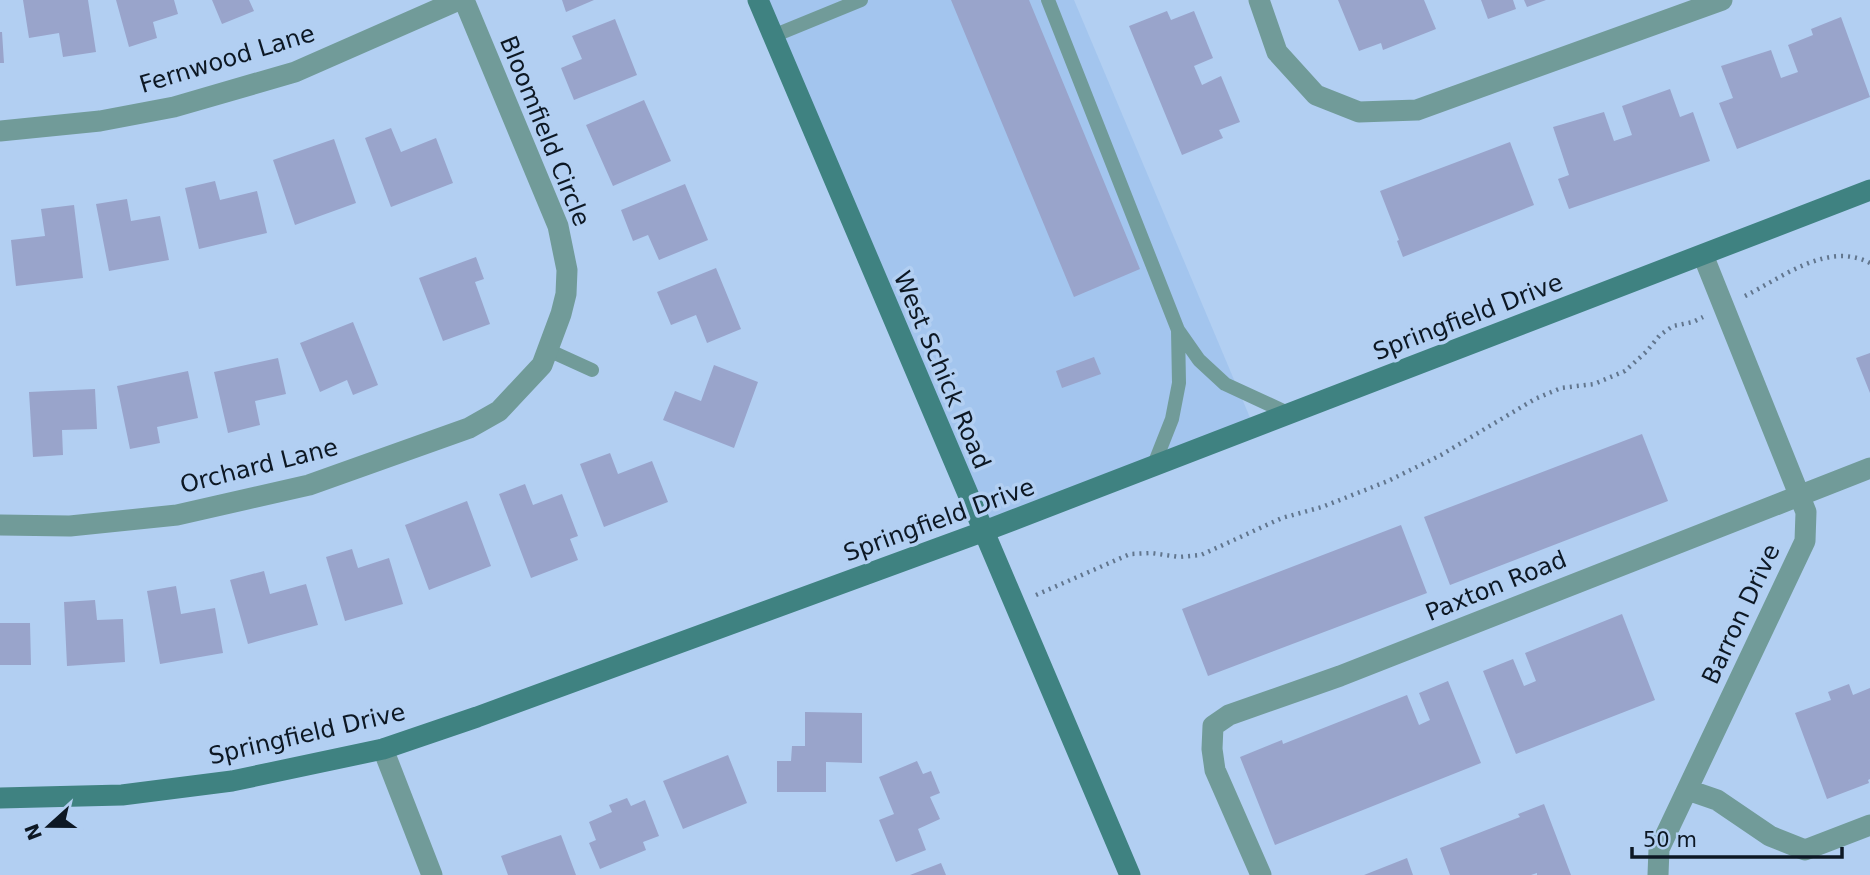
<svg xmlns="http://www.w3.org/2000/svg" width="1870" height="875" viewBox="0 0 1870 875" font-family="'DejaVu Sans',sans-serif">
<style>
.built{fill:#a3c5ee}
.building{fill:#99a4cb}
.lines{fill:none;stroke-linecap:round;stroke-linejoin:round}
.path{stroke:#62768e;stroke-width:4.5;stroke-dasharray:2 5;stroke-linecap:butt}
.lane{stroke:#719b99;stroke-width:14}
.street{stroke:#719b99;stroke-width:21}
.secondary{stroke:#3f8281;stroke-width:21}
.labels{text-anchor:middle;stroke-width:7;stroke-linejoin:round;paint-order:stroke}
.street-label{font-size:24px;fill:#0d1824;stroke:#b2cff2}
</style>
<rect width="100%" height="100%" fill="#b2cff2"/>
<path class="built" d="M763,0H1074L1251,420L986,522Z"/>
<path class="building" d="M23,0H88L96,52L63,57L59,33L29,38Z
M116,0H174L178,14L153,22L157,38L129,47Z
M212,0H249L254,11L222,24Z
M562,0H594L566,12Z
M951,0H1029L1140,269L1074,297Z
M1338,0H1424L1436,29L1383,50L1381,43L1359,51Z
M1481,0H1513L1516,9L1488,19Z
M1524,0H1546L1527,7Z
M1167,11L1171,20L1194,11L1213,58L1194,66L1202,85L1221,76L1240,122L1219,130L1223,138L1182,155L1129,26Z
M1841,17L1870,97L1737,149L1719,103L1733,98L1721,66L1771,50L1781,78L1798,72L1788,45L1813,35L1811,29Z
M615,19L637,75L574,100L561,68L582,59L572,36Z
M0,32H2L4,63H0Z
M1670,89L1680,117L1693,112L1710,161L1569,209L1558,179L1569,175L1553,127L1604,112L1614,141L1632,135L1622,106Z
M644,100L671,161L613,186L586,125Z
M391,128L401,152L436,138L453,183L391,207L365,138Z
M334,139L356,203L295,225L273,160Z
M1510,142L1534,205L1403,257L1397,241L1399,240L1380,191Z
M215,181L220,200L257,191L267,233L199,249L185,188Z
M685,184L708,240L659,260L648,235L633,241L621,210Z
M127,199L131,221L160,216L169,260L109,271L96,204Z
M74,205L83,278L16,286L11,240L45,236L41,209Z
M476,257L484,279L475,282L490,324L443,341L419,278Z
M716,268L741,329L707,343L696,315L671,325L657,292Z
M353,322L378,385L353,395L347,380L320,392L300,343Z
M1870,353V393L1856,358Z
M1094,357L1101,374L1062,388L1056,371Z
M278,358L286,394L255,401L260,425L228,433L214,372Z
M714,365L758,382L734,448L663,420L675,391L701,401Z
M188,371L198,418L157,427L160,443L130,449L117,386Z
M95,389L97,429L62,430L63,455L33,457L29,392Z
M1642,434L1668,501L1450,585L1424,517Z
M610,453L618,474L652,461L668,502L604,527L580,464Z
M525,484L533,505L562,494L578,536L570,539L578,560L531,578L499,494Z
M467,501L491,566L429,590L405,525Z
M1401,525L1427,593L1208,676L1182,609Z
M352,549L358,568L389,558L403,604L345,621L326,557Z
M264,571L270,594L306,584L318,625L248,644L230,580Z
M176,586L181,614L215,608L223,653L160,664L147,591Z
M95,600L97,620L123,619L125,662L67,666L64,602Z
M1622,614L1655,700L1516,754L1483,671L1513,659L1524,686L1536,681L1525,653Z
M0,623H30L31,665H0Z
M1448,681L1481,763L1275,845L1240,757L1282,740L1283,744L1407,695L1419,725L1430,720L1419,693Z
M1849,684L1853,695L1870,688V779L1868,780L1869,783L1827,799L1795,713L1831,700L1828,692Z
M805,712L862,713V763L826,762V792H777V761H791L792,746H805Z
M728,755L747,803L683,829L663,781Z
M917,761L923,774L931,771L940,793L930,797L940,819L918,829L926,850L896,862L879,820L894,814L879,777Z
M627,798L631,806L645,800L659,836L643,842L646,850L600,869L589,843L596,840L589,822L612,812L609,805Z
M1544,804L1571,875H1537V873L1531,875H1450L1440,848L1520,817L1518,814Z
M561,835L576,875H508L501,856Z
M1407,858L1413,875H1364Z
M941,863L946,875H910Z"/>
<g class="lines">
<path class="path" d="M1745,296C1783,277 1828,241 1870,263
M1036,595L1130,554L1151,553L1179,557L1201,555L1282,518L1322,507L1388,481L1441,455L1535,399L1561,388L1594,384L1625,371L1646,352L1660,335L1673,326L1693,322L1703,317"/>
<path class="lane" d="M1048,0L1178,330L1199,360L1225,384L1290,414
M773,36L861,0
M548,350L592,370
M1153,467L1172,419L1179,383L1178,330"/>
<path class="street" d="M1259,0L1277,52L1316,95L1359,112L1417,110L1722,0
M0,131L100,121L174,107L295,72L459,0
M0,525L70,526L177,515L309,485L469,428L499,411L542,365L561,314L566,294L567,270L558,226L464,0
M383,749L432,875
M1688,790L1717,800L1770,836L1805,850L1870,825
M1261,875L1215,770L1212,749L1213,726L1229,715L1340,676L1870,468
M1658,875L1659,849L1805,541L1806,512L1703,255"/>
<path class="secondary" d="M758,0L1130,875
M0,798L122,795L232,781L383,749L477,717L982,532L1870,190"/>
</g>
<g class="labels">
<g class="street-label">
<text transform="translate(227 59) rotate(-17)" y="8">Fernwood Lane</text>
<text transform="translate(545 131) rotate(68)" y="8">Bloomfield Circle</text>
<text transform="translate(1468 317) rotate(-21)" y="8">Springfield Drive</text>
<text transform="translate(942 370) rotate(67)" y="8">West Schick Road</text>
<text transform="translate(259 466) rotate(-14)" y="8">Orchard Lane</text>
<text transform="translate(939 520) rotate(-20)" y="8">Springfield Drive</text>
<text transform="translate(1496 586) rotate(-22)" y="8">Paxton Road</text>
<text transform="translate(1741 614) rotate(-65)" y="8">Barron Drive</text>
<text transform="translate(307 734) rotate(-13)" y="8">Springfield Drive</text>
</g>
</g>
<g transform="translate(49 826) rotate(249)" stroke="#b2cff2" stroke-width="5" paint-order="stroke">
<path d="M0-5L12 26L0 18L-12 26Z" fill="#0d1824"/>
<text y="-10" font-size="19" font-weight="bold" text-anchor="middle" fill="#0d1824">N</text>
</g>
<path d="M1632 847v10h210v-10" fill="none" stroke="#0d1824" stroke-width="3.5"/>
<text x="1643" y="847" font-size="21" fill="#0d1824" stroke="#b2cff2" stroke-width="5" paint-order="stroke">50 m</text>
</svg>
